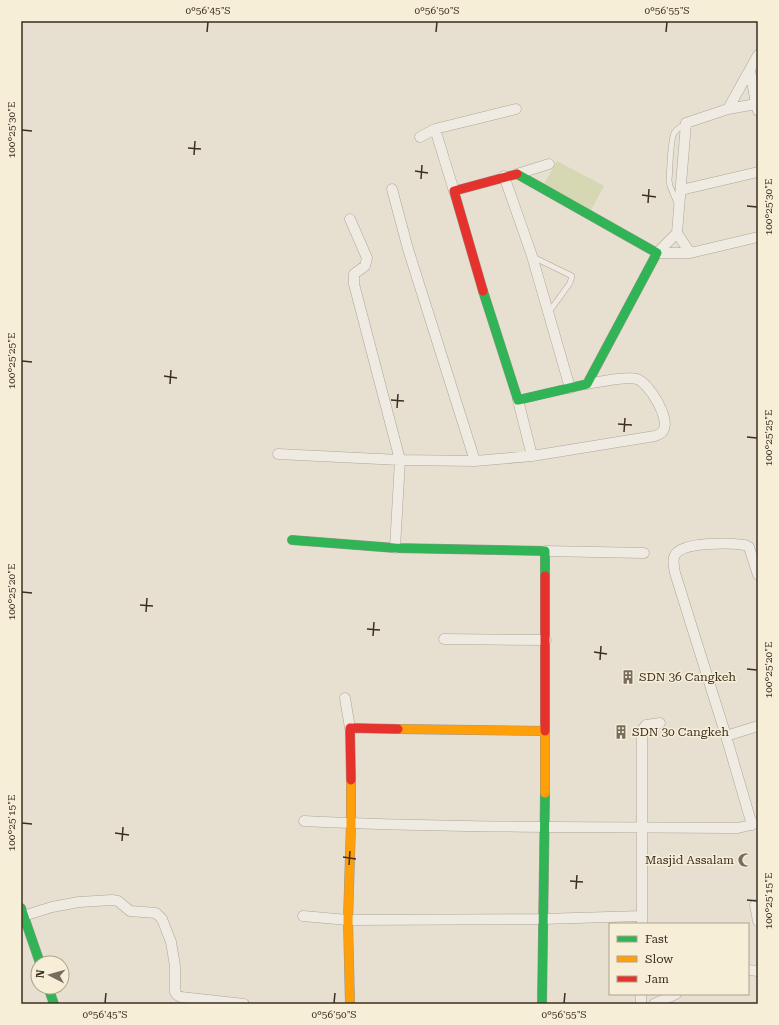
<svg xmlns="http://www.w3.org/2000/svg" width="779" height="1025" viewBox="0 0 779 1025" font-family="'Roboto Serif',serif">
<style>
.green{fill:#d6d7b3}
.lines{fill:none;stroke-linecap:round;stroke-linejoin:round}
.lane-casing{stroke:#ada599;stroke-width:6}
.street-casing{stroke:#ada599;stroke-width:11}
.fast-casing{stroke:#9c958a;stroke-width:10}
.slow-casing{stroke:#9c958a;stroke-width:10}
.jam-casing{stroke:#9c958a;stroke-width:10}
.lane{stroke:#efebe3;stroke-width:5}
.street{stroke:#efebe3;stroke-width:10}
.fast{stroke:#30b455;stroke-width:9}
.slow{stroke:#ff9f0a;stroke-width:9}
.jam{stroke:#e5322d;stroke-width:9}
.ticks{fill:none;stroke:#3d2e20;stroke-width:1.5}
.labels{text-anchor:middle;stroke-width:3;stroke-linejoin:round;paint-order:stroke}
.poi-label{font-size:12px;fill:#3d2e20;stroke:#f7eed8;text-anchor:start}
.neatline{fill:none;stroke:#3d2e20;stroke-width:1.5}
.ticks-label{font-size:10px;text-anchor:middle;fill:#3d2e20}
</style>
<rect width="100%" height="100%" fill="#e7e0d1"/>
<path class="green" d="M557,161L604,186L591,210L544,184Z"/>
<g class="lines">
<defs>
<path id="lane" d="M677,203L670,186L669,181C670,169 670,143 674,133C677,129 681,126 686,123
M533,257L572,276L570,283L549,312"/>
<path id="street" d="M750,70L756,104
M728,109L758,55
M758,111L756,104L728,109L686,123L677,233L690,253L758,237
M435,129L454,191
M420,137L435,129L516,109
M517,174L549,164
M504,176L532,256L570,388
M681,190L758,172
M350,219L367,258L365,266L354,274V284L400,460L395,548
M677,233L657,253H690
M518,400L532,456
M278,454L400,460L475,461L408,249L392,189
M475,461L532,456L655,436C658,435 661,434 663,431C671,419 649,383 637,379C626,376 599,382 587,384
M545,551L644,553
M444,639L546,640
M345,698L350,728
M726,736L675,573C674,567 672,560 675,555C683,541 731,543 745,545L749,547L758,575
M304,821C448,828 593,827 738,828L758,823
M752,825L726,736L758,726
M755,905L758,921
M23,916L52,907L79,902L112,900L118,901L130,911L156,913L162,919L171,942L175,966V992L177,995L181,997L244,1004
M303,916L348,920L542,919L642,916V924
M642,916V730L646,725L660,723
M748,970L758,971
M641,1004V994
M654,1004L676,994"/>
<path id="fast" d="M483,291L518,400L587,384L657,253L517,174
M292,540L395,548L545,551V576
M21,908L40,963
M48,987L54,1004
M542,1004L545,793"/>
<path id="slow" d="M398,729L545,731V793
M350,1004L348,920L351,824V780"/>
<path id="jam" d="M483,291L454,191L517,174
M545,731V576
M351,780L350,728L398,729"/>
</defs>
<use href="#lane" class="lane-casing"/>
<use href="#street" class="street-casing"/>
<use href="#fast" class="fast-casing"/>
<use href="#slow" class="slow-casing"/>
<use href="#jam" class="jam-casing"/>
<use href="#lane" class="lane"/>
<use href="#street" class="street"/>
<use href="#fast" class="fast"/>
<use href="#slow" class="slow"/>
<use href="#jam" class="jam"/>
</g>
<path class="ticks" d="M207,32L208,22M436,32L437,22M666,32L667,22M22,130L32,131M188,148L201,149M194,155L195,141M415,171L428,173M421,179L422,165M642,195L656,197M648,203L649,189M747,206L757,207M22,361L32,362M164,376L177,378M170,384L171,370M391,400L404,401M397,408L398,394M618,424L632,425M624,432L625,418M747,437L757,438M22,592L32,593M140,605L153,606M146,612L147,598M367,629L380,630M373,636L374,622M594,652L607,654M600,660L601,646M747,669L757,670M22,823L32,824M115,833L129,835M122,841L123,827M343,857L356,859M349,865L350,851M570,881L583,882M576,889L577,875M747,900L757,901M105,1003L106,993M334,1003L335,993M564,1003L565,993"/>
<defs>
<symbol id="building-bare" viewBox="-9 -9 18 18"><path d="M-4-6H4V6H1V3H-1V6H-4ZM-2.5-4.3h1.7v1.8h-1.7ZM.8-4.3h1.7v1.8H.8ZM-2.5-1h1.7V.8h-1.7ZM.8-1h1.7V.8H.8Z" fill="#786c5e" stroke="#f7eed8" stroke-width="2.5" paint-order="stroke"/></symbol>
<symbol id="mosque-bare" viewBox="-9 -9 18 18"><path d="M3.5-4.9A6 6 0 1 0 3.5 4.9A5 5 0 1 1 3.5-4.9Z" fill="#786c5e" stroke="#f7eed8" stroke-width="2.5" paint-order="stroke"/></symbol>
</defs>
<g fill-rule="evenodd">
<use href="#building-bare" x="618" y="667" width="20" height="20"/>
<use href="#building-bare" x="611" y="722" width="20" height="20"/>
<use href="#mosque-bare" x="735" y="850" width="20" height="20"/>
</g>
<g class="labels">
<g class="poi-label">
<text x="639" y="681">SDN 36 Cangkeh</text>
<text x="632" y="736">SDN 30 Cangkeh</text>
<text x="734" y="864" text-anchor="end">Masjid Assalam</text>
</g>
</g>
<rect width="779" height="1025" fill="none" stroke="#f7eed8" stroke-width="44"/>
<rect x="609" y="923" width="140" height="72" fill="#f7eed8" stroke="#ada18e"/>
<rect x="617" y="936" width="20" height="6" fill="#30b455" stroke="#ada18e"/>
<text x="645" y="943" font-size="12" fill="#3d2e20">Fast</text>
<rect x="617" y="956" width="20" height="6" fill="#ff9f0a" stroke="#ada18e"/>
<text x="645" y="963" font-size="12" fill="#3d2e20">Slow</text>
<rect x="617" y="976" width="20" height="6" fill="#e5322d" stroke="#ada18e"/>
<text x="645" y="983" font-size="12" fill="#3d2e20">Jam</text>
<g transform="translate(50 975) rotate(276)"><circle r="19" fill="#f7eed8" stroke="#ada18e"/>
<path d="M0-3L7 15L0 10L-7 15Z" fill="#786c5e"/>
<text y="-6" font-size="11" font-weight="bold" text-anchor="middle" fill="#3d2e20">N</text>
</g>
<rect x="22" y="22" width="735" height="981" class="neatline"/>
<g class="ticks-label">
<text x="208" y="14">0°56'45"S</text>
<text x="437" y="14">0°56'50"S</text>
<text x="667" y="14">0°56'55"S</text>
<text transform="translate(11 130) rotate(-90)" y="4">100°25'30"E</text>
<text transform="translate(768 207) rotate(-90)" y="4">100°25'30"E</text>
<text transform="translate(11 361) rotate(-90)" y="4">100°25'25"E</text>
<text transform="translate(768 438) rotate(-90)" y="4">100°25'25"E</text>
<text transform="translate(11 592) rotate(-90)" y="4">100°25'20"E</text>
<text transform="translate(768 670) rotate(-90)" y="4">100°25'20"E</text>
<text transform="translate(11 823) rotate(-90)" y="4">100°25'15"E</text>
<text transform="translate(768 901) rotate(-90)" y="4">100°25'15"E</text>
<text x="105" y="1018">0°56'45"S</text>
<text x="334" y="1018">0°56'50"S</text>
<text x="564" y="1018">0°56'55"S</text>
</g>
</svg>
